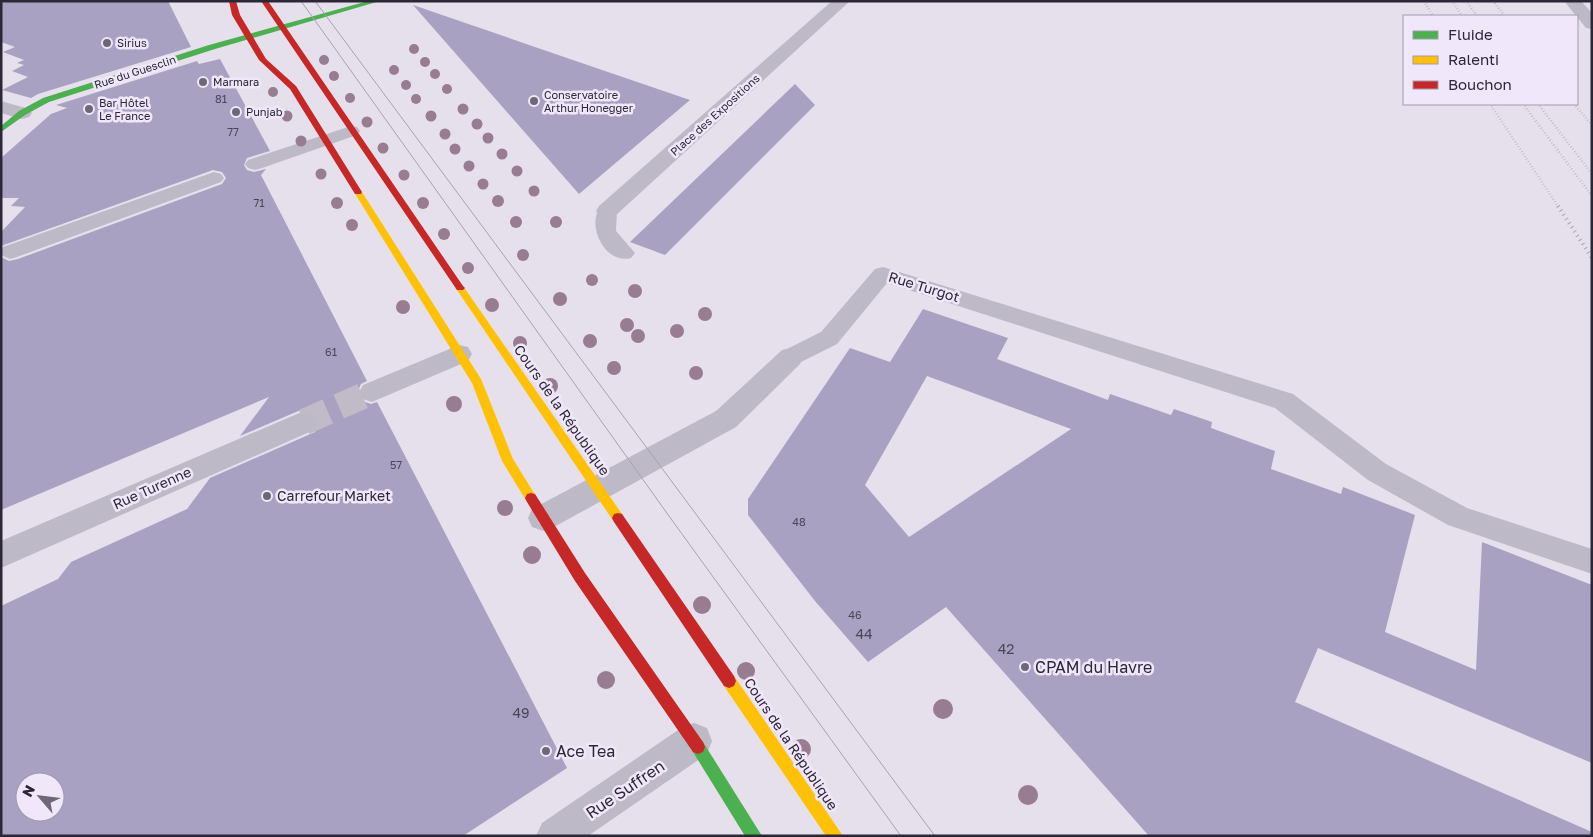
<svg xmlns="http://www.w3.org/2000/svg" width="1593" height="837" font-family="'Golos Text',sans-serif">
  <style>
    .building { fill: #a9a1c1; fill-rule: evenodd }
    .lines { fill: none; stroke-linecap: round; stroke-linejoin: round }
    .street-tunnel { stroke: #c1bbc8; stroke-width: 26; stroke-dasharray: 26 12; stroke-linecap: butt }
    .lane { fill: #beb9c6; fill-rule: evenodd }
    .street { fill: #beb9c6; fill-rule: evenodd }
    .fast { fill: #4caf50; fill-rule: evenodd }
    .slow { fill: #ffc107; fill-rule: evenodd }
    .jam { fill: #c62828; fill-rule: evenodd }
    .tram { stroke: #a7a3ae; stroke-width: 1 }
    .rail-far1 { stroke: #a7a3ae; stroke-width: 2.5; stroke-dasharray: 0.5 2.5; stroke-linecap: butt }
    .rail { stroke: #a7a3ae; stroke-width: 4; stroke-dasharray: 1 4; stroke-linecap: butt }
    .tree { fill: #977c92 }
    .poi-dot { fill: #6c6876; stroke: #f0e7fa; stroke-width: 2 }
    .labels { text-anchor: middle; stroke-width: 5; stroke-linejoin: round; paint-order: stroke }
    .far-poi-label { font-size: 11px; fill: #2b2737; stroke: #f0e7fa; text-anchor: start }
    .far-street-label { font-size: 11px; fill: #2b2737; stroke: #f0e7fa }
    .number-label { font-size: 11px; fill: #4a465a }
    .street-label { font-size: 14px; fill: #2b2737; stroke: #f0e7fa }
    .poi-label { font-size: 14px; fill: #2b2737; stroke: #f0e7fa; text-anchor: start }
    .near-number-label { font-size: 14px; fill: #4a465a }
    .near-poi-label { font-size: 16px; fill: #2b2737; stroke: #f0e7fa; text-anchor: start }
    .near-street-label { font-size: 16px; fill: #2b2737; stroke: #f0e7fa }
  </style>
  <rect width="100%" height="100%" fill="#e6e0ec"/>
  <g class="building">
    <path d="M 1,1 L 168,1 L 191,47 L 38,94 L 31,98 L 2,90 L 28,77 L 12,71 L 24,65 L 17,63 L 24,60 L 3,52 L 15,47 L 1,42 Z"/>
    <path d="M 413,5 L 605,71 L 690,100 L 579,194 Z"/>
    <path d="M 220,59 L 270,151 L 247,158 L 244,165 L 247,170 L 254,172 L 266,169 L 261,175 L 367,381 L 361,384 L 357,393 L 362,401 L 371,404 L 377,402 L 567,768 L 463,836 L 1,836 L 1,606 L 58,579 L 71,562 L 187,509 L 210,478 L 315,432 L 320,423 L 315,412 L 303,409 L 240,436 L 269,397 L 1,510 L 1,257 L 9,261 L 18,259 L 222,184 L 226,178 L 222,172 L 213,170 L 1,246 L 1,232 L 25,207 L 11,206 L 19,198 L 1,198 L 1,158 L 51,114 L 67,108 L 56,105 L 197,61 L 199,64 ZM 25,782 L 55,782 L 55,812 L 25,812 Z"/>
    <path d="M 795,84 L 815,105 L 665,255 L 630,242 Z"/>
    <path d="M 923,309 L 1008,338 L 997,359 L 1108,400 L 1110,394 L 1171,415 L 1174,409 L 1212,422 L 1211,428 L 1275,451 L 1271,469 L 1341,494 L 1343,487 L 1415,515 L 1385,632 L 1476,670 L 1482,542 L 1592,585 L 1592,763 L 1318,648 L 1295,702 L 1592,832 L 1592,836 L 1149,836 L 946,607 L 868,662 L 815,601 L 748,515 L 748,499 L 850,348 L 890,362 ZM 927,376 L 1071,429 L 909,537 L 865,485 Z"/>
  </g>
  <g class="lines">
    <path class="street-tunnel" d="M 304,422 L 372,392"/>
    <g class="lane">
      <path d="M 351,126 L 357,127 L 360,131 L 357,135 L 262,168 L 255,170 L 248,168 L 245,164 L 248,160 Z"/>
      <path d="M 214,172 L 221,174 L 224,178 L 221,182 L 17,257 L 10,259 L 1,255 L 3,247 Z"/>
      <path d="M 607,205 L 614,207 L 617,211 L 616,231 L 635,253 L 631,258 C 606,265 586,227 600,207 Z"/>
      <path d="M 883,267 L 1293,394 L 1386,464 L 1467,508 L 1592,549 L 1592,574 L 1448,525 L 1368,480 L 1275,408 L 887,283 L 837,344 L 799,363 L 791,366 L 783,363 L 779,357 L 783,351 L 821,332 L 875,269 Z"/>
    </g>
    <g class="street">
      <path d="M 832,1 L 850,1 L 615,216 L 607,218 L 599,216 L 596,211 L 599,206 Z"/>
      <path d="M 1564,1 L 1581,1 L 1592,13 L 1592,29 L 1586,28 Z"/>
      <path d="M 1,101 L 29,109 L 32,113 L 29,117 L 22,119 L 1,113 Z"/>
      <path d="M 459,345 L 468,347 L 472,354 L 468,361 L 372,402 L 363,399 L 359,392 L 363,385 Z"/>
      <path d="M 791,348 L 800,350 L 804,357 L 800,364 L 736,427 L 554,527 L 543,531 L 532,527 L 528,518 L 532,509 L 716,411 L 782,350 Z"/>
      <path d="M 304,411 L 314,414 L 318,422 L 314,430 L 1,568 L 1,541 Z"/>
      <path d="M 694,723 L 707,728 L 712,741 L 707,754 L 588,836 L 536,836 L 542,823 L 681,728 Z"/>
    </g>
    <g class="fast">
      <path d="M 368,1 L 380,1 L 215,49 L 49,102 L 25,115 L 1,132 L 1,126 L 19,111 L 43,98 L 209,45 Z"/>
      <path d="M 698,740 L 703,742 L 762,836 L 745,836 L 693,752 L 691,747 L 693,742 Z"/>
    </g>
    <g class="slow">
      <path d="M 358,189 L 362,192 L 481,379 L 513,459 L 537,498 L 535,502 L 531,503 L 527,502 L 502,461 L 472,383 L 354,192 Z"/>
      <path d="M 460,285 L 463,286 L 622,514 L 624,518 L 622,522 L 618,523 L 614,522 L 457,290 L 455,288 L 457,286 Z"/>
      <path d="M 729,674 L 734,676 L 843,836 L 826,836 L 724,686 L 722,681 L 724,676 Z"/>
    </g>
    <g class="jam">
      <path d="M 229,1 L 236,1 L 240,15 L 266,59 L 296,86 L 362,192 L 361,194 L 355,194 L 290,89 L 259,60 L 232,15 Z"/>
      <path d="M 261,1 L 268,1 L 463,286 L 465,288 L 463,290 L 457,290 Z"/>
      <path d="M 531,493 L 535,494 L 585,573 L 703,742 L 705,747 L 703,752 L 698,754 L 693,752 L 575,581 L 527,502 L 525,498 L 527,494 Z"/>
      <path d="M 618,513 L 622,514 L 734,676 L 736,681 L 734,686 L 729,688 L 724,686 L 614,522 L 612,518 L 614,514 Z"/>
    </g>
    <g class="tram">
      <path d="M 301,1 L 674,523 L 901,836"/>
      <path d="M 315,1 L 935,836"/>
    </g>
    <g class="rail-far1">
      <path d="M 1424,1 L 1433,16"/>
      <path d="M 1452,1 L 1462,16"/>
      <path d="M 1466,1 L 1477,16"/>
      <path d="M 1493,1 L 1505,16"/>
      <path d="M 1490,104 L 1559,208"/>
      <path d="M 1523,104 L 1592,196"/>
      <path d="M 1538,104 L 1592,174"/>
      <path d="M 1574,104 L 1592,125"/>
    </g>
    <path class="rail" d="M 1558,206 L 1592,258"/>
  </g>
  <g class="tree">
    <circle cx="414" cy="49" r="5"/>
    <circle cx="324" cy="60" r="5"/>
    <circle cx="425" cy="62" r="5"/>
    <circle cx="394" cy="70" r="5"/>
    <circle cx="435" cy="74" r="5"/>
    <circle cx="334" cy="76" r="5"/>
    <circle cx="406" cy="85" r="5"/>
    <circle cx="447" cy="89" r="5"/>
    <circle cx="273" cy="92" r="5"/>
    <circle cx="350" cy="98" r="5"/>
    <circle cx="416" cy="99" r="5"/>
    <circle cx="463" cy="109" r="5.5"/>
    <circle cx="287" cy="116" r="5.5"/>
    <circle cx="431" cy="116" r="5.5"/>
    <circle cx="367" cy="122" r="5.5"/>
    <circle cx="477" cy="124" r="5.5"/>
    <circle cx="445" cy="134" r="5.5"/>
    <circle cx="488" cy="138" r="5.5"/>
    <circle cx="301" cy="141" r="5.5"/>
    <circle cx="383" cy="148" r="5.5"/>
    <circle cx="455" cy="149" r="5.5"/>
    <circle cx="502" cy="154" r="5.5"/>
    <circle cx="469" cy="166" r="5.5"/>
    <circle cx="517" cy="171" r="5.5"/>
    <circle cx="321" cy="174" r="5.5"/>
    <circle cx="404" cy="175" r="5.5"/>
    <circle cx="483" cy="184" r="5.5"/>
    <circle cx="534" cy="191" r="5.5"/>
    <circle cx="498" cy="201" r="6"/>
    <circle cx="337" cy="203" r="6"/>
    <circle cx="423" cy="203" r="6"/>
    <circle cx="516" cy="222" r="6"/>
    <circle cx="556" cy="222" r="6"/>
    <circle cx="352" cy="225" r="6"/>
    <circle cx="444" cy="234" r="6"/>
    <circle cx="523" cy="255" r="6"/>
    <circle cx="468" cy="268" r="6"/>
    <circle cx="592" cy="280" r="6"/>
    <circle cx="635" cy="291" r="7"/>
    <circle cx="560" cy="299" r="7"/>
    <circle cx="492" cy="305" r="7"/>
    <circle cx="403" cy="307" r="7"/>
    <circle cx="705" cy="314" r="7"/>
    <circle cx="627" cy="325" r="7"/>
    <circle cx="677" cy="331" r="7"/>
    <circle cx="638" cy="336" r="7"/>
    <circle cx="590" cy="341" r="7"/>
    <circle cx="520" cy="343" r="7"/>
    <circle cx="614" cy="368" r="7"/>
    <circle cx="696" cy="373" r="7"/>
    <circle cx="550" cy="386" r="8"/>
    <circle cx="454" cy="404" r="8"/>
    <circle cx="505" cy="508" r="8"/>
    <circle cx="532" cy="555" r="9"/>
    <circle cx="702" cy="605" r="9"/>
    <circle cx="746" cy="671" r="9"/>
    <circle cx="606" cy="680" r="9"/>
    <circle cx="943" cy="709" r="10"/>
    <circle cx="801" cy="749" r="10"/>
    <circle cx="1028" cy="795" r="10"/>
  </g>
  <g class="poi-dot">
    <circle cx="107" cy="43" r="5"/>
    <circle cx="203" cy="82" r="5"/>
    <circle cx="534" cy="101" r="5"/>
    <circle cx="89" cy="109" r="5"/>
    <circle cx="236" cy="112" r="5"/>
    <circle cx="267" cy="496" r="5"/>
    <circle cx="1025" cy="667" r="5"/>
    <circle cx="546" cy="751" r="5"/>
  </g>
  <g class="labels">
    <g class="far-poi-label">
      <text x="117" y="47">Sirius</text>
      <text x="213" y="86">Marmara</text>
      <text x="544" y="99">Conservatoire<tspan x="544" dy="13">Arthur Honegger</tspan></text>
      <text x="99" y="107">Bar Hôtel<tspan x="99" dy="13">Le France</tspan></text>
      <text x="246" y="116">Punjab</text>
    </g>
    <g class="far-street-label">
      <text transform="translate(135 72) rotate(-18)" y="4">Rue du Guesclin</text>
      <text transform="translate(715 115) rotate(-42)" y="4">Place des Expositions</text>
    </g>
    <g class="number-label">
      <text x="221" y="103">81</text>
      <text x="233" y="136">77</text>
      <text x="259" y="207">71</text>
      <text x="331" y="356">61</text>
      <text x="396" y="469">57</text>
      <text x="799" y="526">48</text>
      <text x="855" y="619">46</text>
    </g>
    <g class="street-label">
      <text transform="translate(924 287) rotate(17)" y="5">Rue Turgot</text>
      <text transform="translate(562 410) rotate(55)" y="5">Cours de la République</text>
      <text transform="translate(152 488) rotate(-24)" y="5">Rue Turenne</text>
      <text transform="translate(791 744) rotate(56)" y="5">Cours de la République</text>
    </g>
    <g class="poi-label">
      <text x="277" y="501">Carrefour Market</text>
    </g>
    <g class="near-number-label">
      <text x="864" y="639">44</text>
      <text x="1006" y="654">42</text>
      <text x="521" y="718">49</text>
    </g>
    <g class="near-poi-label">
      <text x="1035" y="673">CPAM du Havre</text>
      <text x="556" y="757">Ace Tea</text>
    </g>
    <g class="near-street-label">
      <text transform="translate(625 789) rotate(-34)" y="6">Rue Suffren</text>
    </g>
  </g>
  <rect width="1593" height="837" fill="none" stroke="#2b2737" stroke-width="5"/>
  <rect x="1403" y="15" width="175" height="90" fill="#f0e7fa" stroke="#a19aac"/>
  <rect x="1413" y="31" width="25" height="8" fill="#4caf50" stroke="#a19aac"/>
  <text x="1448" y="40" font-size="15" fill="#2b2737">Fluide</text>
  <rect x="1413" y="56" width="25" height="8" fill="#ffc107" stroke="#a19aac"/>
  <text x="1448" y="65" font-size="15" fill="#2b2737">Ralenti</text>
  <rect x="1413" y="81" width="25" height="8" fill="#c62828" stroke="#a19aac"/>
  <text x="1448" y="90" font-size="15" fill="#2b2737">Bouchon</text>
  <g transform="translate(40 797) rotate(298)"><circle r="24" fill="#f0e7fa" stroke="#a19aac"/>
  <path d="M0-4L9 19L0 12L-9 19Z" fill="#6c6876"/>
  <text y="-8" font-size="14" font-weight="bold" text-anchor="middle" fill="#2b2737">N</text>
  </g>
</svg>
